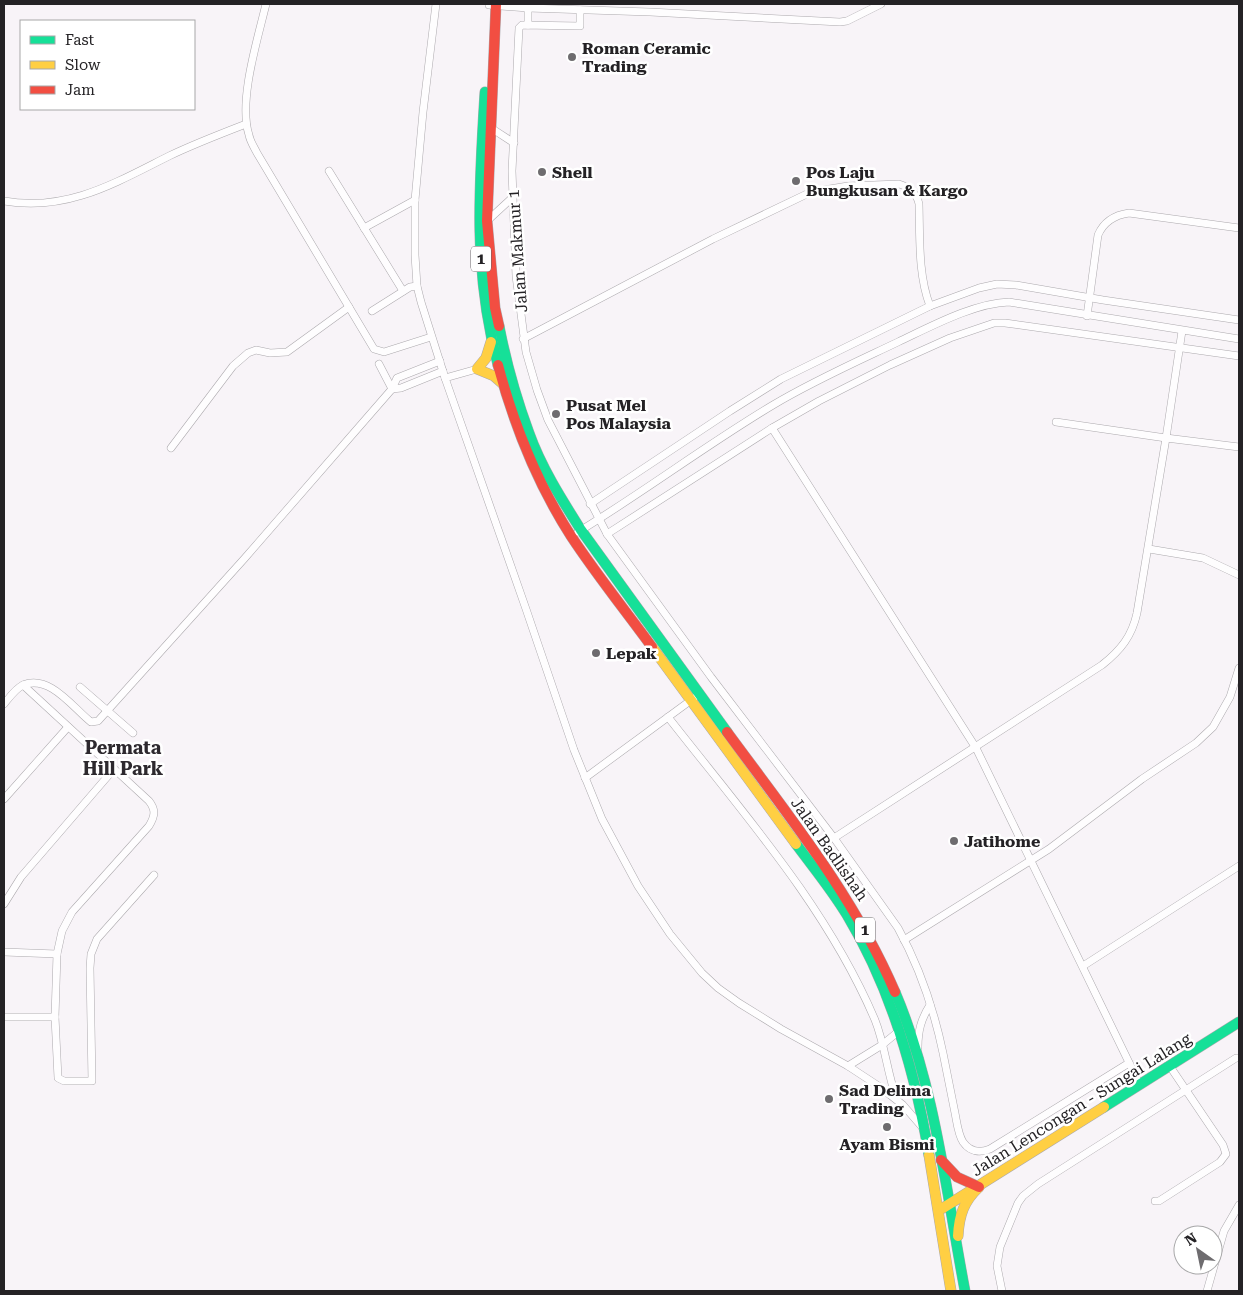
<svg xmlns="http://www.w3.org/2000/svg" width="1243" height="1295" font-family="'Roboto Serif',serif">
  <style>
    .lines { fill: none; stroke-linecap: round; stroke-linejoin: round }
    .street-casing { stroke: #aca9ad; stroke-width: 8 }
    .fast-casing { stroke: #aca9ad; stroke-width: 11 }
    .slow-casing { stroke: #aca9ad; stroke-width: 11 }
    .jam-casing { stroke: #aca9ad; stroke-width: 11 }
    .street { stroke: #fefdfe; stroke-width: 7 }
    .fast { stroke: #16e098; stroke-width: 10 }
    .slow { stroke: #ffcf43; stroke-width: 10 }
    .jam { stroke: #f24e42; stroke-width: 10 }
    .poi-dot { fill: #6e6c6f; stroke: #fff; stroke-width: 2 }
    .labels { text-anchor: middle; stroke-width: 5; stroke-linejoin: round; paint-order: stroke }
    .shield { fill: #fff; stroke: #666466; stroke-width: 1 }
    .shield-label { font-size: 15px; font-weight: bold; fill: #242225 }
    .poi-label { font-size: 16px; font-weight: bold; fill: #242225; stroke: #fff; text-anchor: start }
    .street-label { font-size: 16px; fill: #242225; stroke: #fff }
    .neighbourhood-label { font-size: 18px; font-weight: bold; fill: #2d292e; stroke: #fff }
  </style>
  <rect width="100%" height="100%" fill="#f8f4f8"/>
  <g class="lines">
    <defs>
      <g id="street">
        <path d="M 266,4 C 258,38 238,101 249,135 C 250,141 254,147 257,153 L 374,349 L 384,352 L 431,337"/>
        <path d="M 436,4 L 423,112 L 415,200 L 415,255 L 417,286 L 421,302 L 445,378 L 526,609 L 574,750 L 602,819 L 638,886 L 670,934 L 702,973 L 718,988 L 739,1003 L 781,1029 L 848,1066 L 880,1087 L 903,1105 L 922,1127"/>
        <path d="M 489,5 L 528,8 L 650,12 L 840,22 L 847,21 L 881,4"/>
        <path d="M 528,8 L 528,25"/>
        <path d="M 580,10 L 580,26 L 522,25 L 519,28 L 512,171 L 516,276 L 526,352 L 537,390 L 548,420 L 607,534 L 711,677 L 834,838 L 898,928 C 919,966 934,1010 943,1053 C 947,1073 951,1093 955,1113 C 957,1123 958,1134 963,1142 C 970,1152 980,1153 990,1149 L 1129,1063"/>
        <path d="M 491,128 L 514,143"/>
        <path d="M 329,171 L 403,291"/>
        <path d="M 4,201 C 67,212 115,183 169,156 C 194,144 220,134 246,124"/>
        <path d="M 487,221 L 512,198"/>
        <path d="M 364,228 L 415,200"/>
        <path d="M 372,311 L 410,287 L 417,286"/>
        <path d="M 1087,316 L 1098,235 C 1104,221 1115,215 1129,213 L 1239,228"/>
        <path d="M 523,339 L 713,239 L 811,192 L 848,186 L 899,184 C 909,187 917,194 919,204 C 920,238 918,275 930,306"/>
        <path d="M 379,364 L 392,389"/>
        <path d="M 445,378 L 477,369"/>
        <path d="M 392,389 L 401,388 L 443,371"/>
        <path d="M 1056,422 L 1166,438 L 1182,331"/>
        <path d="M 772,428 L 976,748 L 1139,1083"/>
        <path d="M 171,448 L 233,366 L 248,353 L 256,350 L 270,353 L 287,352 L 349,307"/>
        <path d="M 590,504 L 730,411 L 781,379 L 930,306 L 979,288 L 997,284 L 1016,285 L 1103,300 L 1239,320"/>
        <path d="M 578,532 C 644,492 706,445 773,405 C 813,381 856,362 898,342 C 930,327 974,303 1009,302 L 1239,339"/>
        <path d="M 607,534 L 772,428 L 819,401 L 890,365 L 950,338 L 994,323 L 1005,323 L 1239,356"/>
        <path d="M 1149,549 L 1203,558 L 1239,575"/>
        <path d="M 23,685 L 149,801 C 156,810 155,816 149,826 L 72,912 L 62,931 L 57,954 L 55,1017 L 58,1078 L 64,1081 L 92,1081 L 90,968 L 91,954 L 97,939 L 154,875"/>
        <path d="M 80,687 L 133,733"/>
        <path d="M 4,704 C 9,698 15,689 23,685 C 50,674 73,708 91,722 L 98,721 L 244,559 L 392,389 L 397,378 L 440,361"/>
        <path d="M 668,717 C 743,813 827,907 875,1020 C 885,1045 887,1072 896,1097"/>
        <path d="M 585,778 L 694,698"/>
        <path d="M 4,799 L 68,727"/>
        <path d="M 834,838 L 1102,665 C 1121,650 1132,636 1137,613 L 1166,438 L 1239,447"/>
        <path d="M 4,904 L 21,877 L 114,769"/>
        <path d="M 904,940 L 1049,849 L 1142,779 L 1196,743 L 1213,727 L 1230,697 L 1239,668"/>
        <path d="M 4,952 L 57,954"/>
        <path d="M 1083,966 L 1239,866"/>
        <path d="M 4,1017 L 55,1017"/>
        <path d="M 918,1047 C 918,1031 921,1019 930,1005"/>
        <path d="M 848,1066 L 882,1045 L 899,1031"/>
        <path d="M 1155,1201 L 1159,1201 L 1220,1162 L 1226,1154 L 1223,1145 L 1169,1065"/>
        <path d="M 1002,1291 L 997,1266 L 1000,1247 L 1018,1203 L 1023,1196 L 1038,1184 L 1236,1058 L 1239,1058"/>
        <path d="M 1207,1291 L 1224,1231 L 1239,1205"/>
      </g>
      <g id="fast">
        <path d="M 485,92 C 479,187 473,272 498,365"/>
        <path d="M 499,326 C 506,362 516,398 529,433 C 541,467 562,500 581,530 L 727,732"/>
        <path d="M 796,844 C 813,867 832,890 847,915 C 891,988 915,1071 929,1155"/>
        <path d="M 895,992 C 935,1086 946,1191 965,1291"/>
        <path d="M 1104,1107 L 1239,1022"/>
      </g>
      <g id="slow">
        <path d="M 491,342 L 486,358 L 477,369 L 494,376 L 502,383"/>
        <path d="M 652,647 L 796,844"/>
        <path d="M 929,1155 L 951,1291"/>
        <path d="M 943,1208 L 1104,1107"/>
        <path d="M 958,1236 C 959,1215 964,1201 979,1187"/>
      </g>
      <g id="jam">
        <path d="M 496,4 L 487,221 L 495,308 L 499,326"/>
        <path d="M 498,365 C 514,425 537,483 571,536 C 596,574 625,610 652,647"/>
        <path d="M 727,732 C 788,815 854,896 895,992"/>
        <path d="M 941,1160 L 957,1177 L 979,1187"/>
      </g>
    </defs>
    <use href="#street" class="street-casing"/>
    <use href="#fast" class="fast-casing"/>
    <use href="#slow" class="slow-casing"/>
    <use href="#jam" class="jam-casing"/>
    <use href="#street" class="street"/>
    <use href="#fast" class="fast"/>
    <use href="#slow" class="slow"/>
    <use href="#jam" class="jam"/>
  </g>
  <g class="poi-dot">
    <circle cx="572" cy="57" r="5"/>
    <circle cx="542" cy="172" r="5"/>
    <circle cx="796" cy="181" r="5"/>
    <circle cx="556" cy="414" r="5"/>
    <circle cx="596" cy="653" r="5"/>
    <circle cx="954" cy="841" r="5"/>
    <circle cx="829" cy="1099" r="5"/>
    <circle cx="887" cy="1127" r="5"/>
  </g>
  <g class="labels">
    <g class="shield">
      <rect x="471" y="246.5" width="20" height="25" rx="4"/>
      <rect x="855" y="917.5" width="20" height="25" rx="4"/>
    </g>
    <g class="shield-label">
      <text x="481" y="264">1</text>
      <text x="865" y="935">1</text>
    </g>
    <g class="poi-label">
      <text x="582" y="54">Roman Ceramic<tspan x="582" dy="18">Trading</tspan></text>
      <text x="552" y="178">Shell</text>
      <text x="806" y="178">Pos Laju<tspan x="806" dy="18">Bungkusan &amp; Kargo</tspan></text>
      <text x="566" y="411">Pusat Mel<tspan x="566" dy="18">Pos Malaysia</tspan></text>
      <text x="606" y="659">Lepak</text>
      <text x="964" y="847">Jatihome</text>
      <text x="839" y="1096">Sad Delima<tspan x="839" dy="18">Trading</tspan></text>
      <text x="887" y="1150" text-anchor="middle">Ayam Bismi</text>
    </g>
    <g class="street-label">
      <text transform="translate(517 251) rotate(-94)" y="6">Jalan Makmur 1</text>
      <text transform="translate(830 849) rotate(55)" y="6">Jalan Badlishah</text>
      <text transform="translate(1081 1104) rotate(-32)" y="6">Jalan Lencongan - Sungai Lalang</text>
    </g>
    <g class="neighbourhood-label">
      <text x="123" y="754">Permata<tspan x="123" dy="21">Hill Park</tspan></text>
    </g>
  </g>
  <rect width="1243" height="1295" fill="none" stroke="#242225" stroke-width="10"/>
  <rect x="20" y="20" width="175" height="90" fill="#ffffff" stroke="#a7a7a8"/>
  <rect x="30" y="36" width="25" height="8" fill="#16e098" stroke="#a7a7a8"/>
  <text x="65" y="45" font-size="15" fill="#242225">Fast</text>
  <rect x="30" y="61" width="25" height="8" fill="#ffcf43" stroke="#a7a7a8"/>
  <text x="65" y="70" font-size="15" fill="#242225">Slow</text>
  <rect x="30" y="86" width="25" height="8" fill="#f24e42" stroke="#a7a7a8"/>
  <text x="65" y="95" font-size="15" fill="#242225">Jam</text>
  <g transform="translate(1198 1250) rotate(327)"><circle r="24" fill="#ffffff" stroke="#a7a7a8"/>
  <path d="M0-4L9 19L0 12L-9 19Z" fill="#6e6c6f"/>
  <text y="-8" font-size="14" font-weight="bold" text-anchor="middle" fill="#242225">N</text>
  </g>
</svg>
